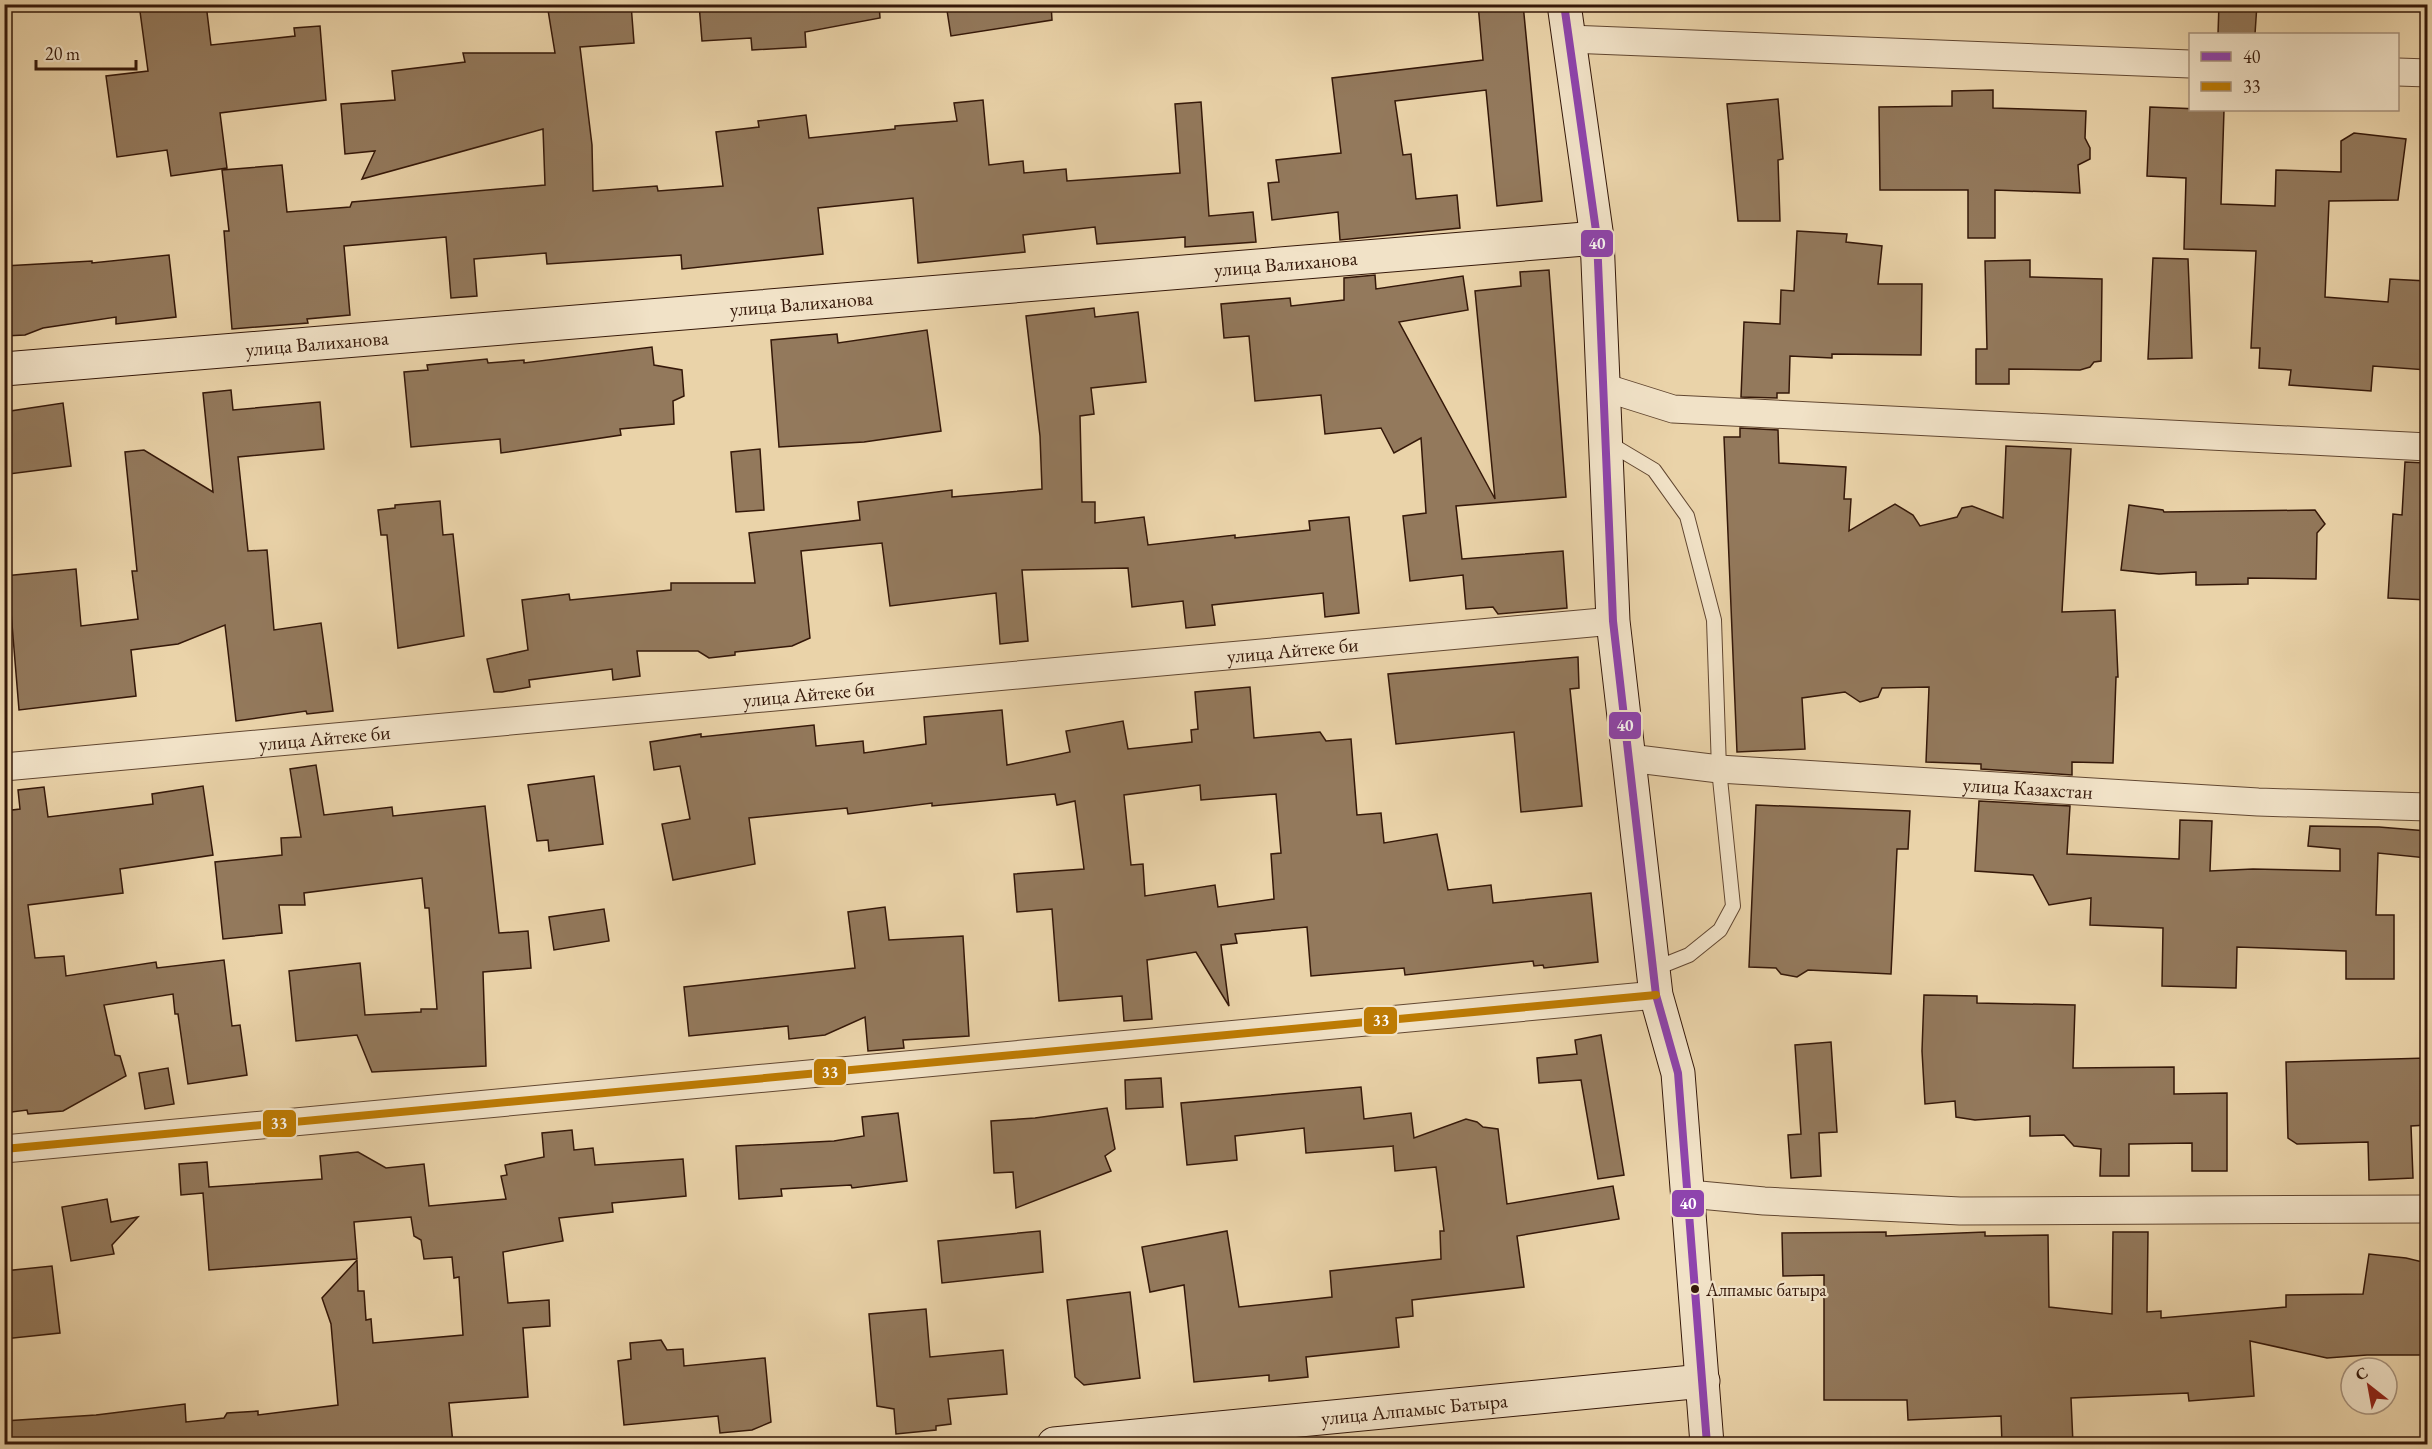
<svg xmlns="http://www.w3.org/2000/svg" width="2432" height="1449" font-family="'EB Garamond',serif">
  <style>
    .building { fill: #93795c; stroke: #351809; stroke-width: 1.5; fill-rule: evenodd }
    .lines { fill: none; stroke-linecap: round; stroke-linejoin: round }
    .lane-casing { stroke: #624731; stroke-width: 16 }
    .street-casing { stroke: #624731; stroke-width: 29 }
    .secondary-casing { stroke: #351809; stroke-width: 35 }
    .lane { stroke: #f1e2c7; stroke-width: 14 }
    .street { stroke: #f1e2c7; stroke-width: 27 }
    .secondary { stroke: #f1e2c7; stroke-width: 33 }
    .bus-1-casing { stroke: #f1e2c7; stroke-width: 12 }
    .bus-2-casing { stroke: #f1e2c7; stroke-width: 12 }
    .bus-1 { stroke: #8e44ad; stroke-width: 8 }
    .bus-2 { stroke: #bd7b03; stroke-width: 8 }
    .bus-dot { fill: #351809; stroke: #f1e2c7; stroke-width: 2 }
    .labels { text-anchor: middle; stroke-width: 4.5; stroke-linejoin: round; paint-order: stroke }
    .bus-label { font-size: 18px; fill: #351809; stroke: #f1e2c7; text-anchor: start }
    .street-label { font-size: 20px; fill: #351809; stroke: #f1e2c7 }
    .line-badge { stroke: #f1e2c7; stroke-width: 2 }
    .badge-label { font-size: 16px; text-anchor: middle; font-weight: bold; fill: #fff }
  </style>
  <rect width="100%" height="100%" fill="#ead3a9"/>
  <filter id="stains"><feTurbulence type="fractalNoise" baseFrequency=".00333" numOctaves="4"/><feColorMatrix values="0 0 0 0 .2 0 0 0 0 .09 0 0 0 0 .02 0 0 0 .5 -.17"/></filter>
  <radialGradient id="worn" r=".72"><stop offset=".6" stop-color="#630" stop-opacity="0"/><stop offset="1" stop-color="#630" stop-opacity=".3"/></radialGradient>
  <g class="building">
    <path d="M 139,4 L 206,4 L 211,45 L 295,36 L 294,28 L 320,26 L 326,100 L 220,113 L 227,168 L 171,176 L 167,150 L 117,157 L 106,76 L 148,71 Z"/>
    <path d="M 547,4 L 631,4 L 634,43 L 580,47 L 592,145 L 593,191 L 657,186 L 658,191 L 723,186 L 716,132 L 759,127 L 758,121 L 806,115 L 809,138 L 895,129 L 895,126 L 957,121 L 954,103 L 983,100 L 989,165 L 1023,161 L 1024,173 L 1066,169 L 1067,181 L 1180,173 L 1175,104 L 1201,102 L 1209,216 L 1253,212 L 1256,242 L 1185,247 L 1185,237 L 1097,244 L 1095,227 L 1023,235 L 1025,252 L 918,263 L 913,198 L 818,208 L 823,254 L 682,269 L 681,255 L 547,264 L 546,253 L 474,259 L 477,296 L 451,298 L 446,237 L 344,246 L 350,315 L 307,319 L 308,323 L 232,329 L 224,231 L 229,231 L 222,170 L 282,165 L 287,212 L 350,207 L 352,202 L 545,185 L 543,129 L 362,179 L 375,151 L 345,154 L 341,104 L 395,100 L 392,71 L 465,62 L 463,53 L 555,53 Z"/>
    <path d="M 699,4 L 879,4 L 880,18 L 805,32 L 806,47 L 752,50 L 751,38 L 702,41 Z"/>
    <path d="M 946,4 L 1051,4 L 1052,20 L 951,36 Z"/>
    <path d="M 1478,4 L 1523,4 L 1542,201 L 1497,206 L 1486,90 L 1395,101 L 1403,155 L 1411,154 L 1416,199 L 1457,195 L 1460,228 L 1340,240 L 1338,212 L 1272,220 L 1268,183 L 1279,182 L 1276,160 L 1341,153 L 1332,78 L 1483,60 Z"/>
    <path d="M 2219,4 L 2257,4 L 2255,34 L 2218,34 Z"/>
    <path d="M 1993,90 L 1993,108 L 2086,111 L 2085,138 L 2090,148 L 2090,159 L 2078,165 L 2080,193 L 1995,190 L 1995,238 L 1968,238 L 1968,190 L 1880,190 L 1879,107 L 1952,106 L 1952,91 Z"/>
    <path d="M 1778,99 L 1783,159 L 1778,160 L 1780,221 L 1738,221 L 1727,104 Z"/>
    <path d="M 2150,107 L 2224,110 L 2221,204 L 2275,206 L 2276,170 L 2341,172 L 2341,141 L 2354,133 L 2406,139 L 2398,200 L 2329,201 L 2325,297 L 2388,302 L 2390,279 L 2427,281 L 2427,370 L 2373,366 L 2371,391 L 2289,385 L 2291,370 L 2259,368 L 2260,348 L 2251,348 L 2256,251 L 2184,249 L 2186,178 L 2147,176 Z"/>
    <path d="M 1797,231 L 1847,234 L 1846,242 L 1882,246 L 1878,284 L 1922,284 L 1921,355 L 1832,354 L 1832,358 L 1790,356 L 1789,393 L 1777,393 L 1777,398 L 1741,397 L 1744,322 L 1780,324 L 1781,290 L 1794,291 Z"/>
    <path d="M 169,255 L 176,317 L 116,324 L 116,317 L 43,328 L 25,335 L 4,336 L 4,266 L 92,261 L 92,263 Z"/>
    <path d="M 2153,258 L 2188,259 L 2192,358 L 2148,359 Z"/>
    <path d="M 2030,260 L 2030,277 L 2102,279 L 2101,361 L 2094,362 L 2090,367 L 2080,370 L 2009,369 L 2009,384 L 1976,384 L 1976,349 L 1987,349 L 1985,261 Z"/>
    <path d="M 1549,270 L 1566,497 L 1456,506 L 1462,559 L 1563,551 L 1567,608 L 1498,614 L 1493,607 L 1466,609 L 1463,575 L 1410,581 L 1403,516 L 1426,513 L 1421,438 L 1394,453 L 1381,428 L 1325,434 L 1321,395 L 1255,401 L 1249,336 L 1224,338 L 1221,304 L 1290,298 L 1291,306 L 1344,300 L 1344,278 L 1375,275 L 1376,289 L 1463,276 L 1468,310 L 1399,322 L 1495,499 L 1475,291 L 1521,286 L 1520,272 Z"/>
    <path d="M 1094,308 L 1095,317 L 1138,312 L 1146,382 L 1091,388 L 1094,414 L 1080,416 L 1082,502 L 1095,502 L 1095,523 L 1144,517 L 1148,545 L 1235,535 L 1235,538 L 1310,530 L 1309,521 L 1349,517 L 1359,613 L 1325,617 L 1323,593 L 1212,605 L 1215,625 L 1186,628 L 1183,601 L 1132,607 L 1128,568 L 1022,570 L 1028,641 L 1000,644 L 996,593 L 890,606 L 882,543 L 801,551 L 810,638 L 792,646 L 735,652 L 735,655 L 709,658 L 698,651 L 637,651 L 640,676 L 613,680 L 612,669 L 529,680 L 530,687 L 502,692 L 494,692 L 487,659 L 528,650 L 522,600 L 569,594 L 570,600 L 671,590 L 671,583 L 755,583 L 749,533 L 860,520 L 858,502 L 952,490 L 952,497 L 1042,489 L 1040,436 L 1026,316 Z"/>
    <path d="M 927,330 L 941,431 L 864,442 L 779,447 L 771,340 L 837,334 L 838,343 Z"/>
    <path d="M 652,347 L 654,365 L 682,370 L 684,396 L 673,401 L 674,424 L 620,429 L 621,435 L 501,453 L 500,439 L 411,447 L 404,372 L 428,370 L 427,365 L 487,359 L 488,363 L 524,360 L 524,363 Z"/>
    <path d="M 231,390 L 233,410 L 320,402 L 324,449 L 238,457 L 248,551 L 267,550 L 274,630 L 321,623 L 333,711 L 307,714 L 306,711 L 236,721 L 225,625 L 178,644 L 131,650 L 136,696 L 19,710 L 11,612 L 4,613 L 4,576 L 76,569 L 81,626 L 138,619 L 132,571 L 137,571 L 125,452 L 144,450 L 213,492 L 203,393 Z"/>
    <path d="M 63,403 L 71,466 L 9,474 L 4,448 L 4,412 Z"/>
    <path d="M 1740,428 L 1778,430 L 1779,463 L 1846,467 L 1844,499 L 1851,499 L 1849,531 L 1895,504 L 1913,515 L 1920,526 L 1957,517 L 1962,508 L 1972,506 L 2003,518 L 2006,446 L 2071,449 L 2062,612 L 2115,610 L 2118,677 L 2116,677 L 2113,763 L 2072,762 L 2072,775 L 1981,769 L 1981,764 L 1926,762 L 1929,687 L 1882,688 L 1878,697 L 1860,702 L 1845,692 L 1802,698 L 1805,749 L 1737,752 L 1724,437 L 1740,437 Z"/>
    <path d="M 760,449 L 764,510 L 736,512 L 731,452 Z"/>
    <path d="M 2405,462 L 2427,463 L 2427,600 L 2388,598 L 2393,514 L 2402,515 Z"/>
    <path d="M 440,501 L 443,535 L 453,534 L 464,636 L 398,648 L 387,535 L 381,535 L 378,510 L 395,508 L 395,505 Z"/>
    <path d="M 2129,505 L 2163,510 L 2164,512 L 2315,510 L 2325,524 L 2317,533 L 2316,579 L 2248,578 L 2248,584 L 2196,585 L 2196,572 L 2159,574 L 2121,570 Z"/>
    <path d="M 1578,657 L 1579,688 L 1570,689 L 1582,806 L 1521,812 L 1514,732 L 1396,744 L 1388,674 Z"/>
    <path d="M 1250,687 L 1254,738 L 1320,732 L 1326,741 L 1351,739 L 1357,815 L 1381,813 L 1384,843 L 1437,834 L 1448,890 L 1491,885 L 1493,903 L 1591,893 L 1598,962 L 1544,968 L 1543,965 L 1534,966 L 1533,961 L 1405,975 L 1404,968 L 1311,976 L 1307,927 L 1235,934 L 1237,943 L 1221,945 L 1229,1006 L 1196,952 L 1147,960 L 1152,1019 L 1124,1021 L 1122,996 L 1059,1001 L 1052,909 L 1017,912 L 1014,874 L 1084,869 L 1075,801 L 1057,805 L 1055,794 L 932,806 L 932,803 L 848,814 L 847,808 L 749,818 L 755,864 L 673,880 L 662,824 L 690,819 L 680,766 L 654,770 L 650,742 L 701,734 L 701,737 L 814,725 L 816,746 L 863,741 L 864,753 L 926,744 L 924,717 L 1002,710 L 1007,765 L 1070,752 L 1066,731 L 1123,721 L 1128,749 L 1192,742 L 1191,730 L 1198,729 L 1195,692 ZM 1200,785 L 1201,800 L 1276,794 L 1281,853 L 1271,854 L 1274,899 L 1218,907 L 1215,885 L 1145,896 L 1143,864 L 1131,865 L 1124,795 Z"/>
    <path d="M 316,765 L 324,815 L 392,807 L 393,816 L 485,806 L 499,933 L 528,931 L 531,968 L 483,972 L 486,1066 L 372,1072 L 357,1035 L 296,1041 L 289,971 L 360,963 L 365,1015 L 421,1012 L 421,1009 L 437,1009 L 429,908 L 425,908 L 422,878 L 304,893 L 305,905 L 279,905 L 282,933 L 223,939 L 215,862 L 282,855 L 281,838 L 301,837 L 290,769 Z"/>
    <path d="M 594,776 L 603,844 L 549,851 L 548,840 L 537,841 L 528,785 Z"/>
    <path d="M 203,786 L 213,855 L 120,869 L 123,893 L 28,905 L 35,958 L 64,956 L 66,976 L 156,962 L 157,968 L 224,960 L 232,1026 L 240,1025 L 247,1075 L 188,1084 L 178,1014 L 175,1014 L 173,994 L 104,1005 L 115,1055 L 120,1056 L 126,1076 L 63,1111 L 28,1114 L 27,1110 L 4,1113 L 4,811 L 20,809 L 18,790 L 44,787 L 48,817 L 153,804 L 152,794 Z"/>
    <path d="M 1979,801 L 2070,806 L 2067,854 L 2179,859 L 2180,820 L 2212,821 L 2210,871 L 2253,869 L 2340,871 L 2340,849 L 2308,846 L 2310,826 L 2379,827 L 2427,831 L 2427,858 L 2378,853 L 2376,915 L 2394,915 L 2394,979 L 2346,979 L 2346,951 L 2237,947 L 2236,988 L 2162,986 L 2163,928 L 2090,925 L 2091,898 L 2049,905 L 2033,875 L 1975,871 Z"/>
    <path d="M 1756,805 L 1910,811 L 1908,849 L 1897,849 L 1891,974 L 1808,970 L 1797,977 L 1781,974 L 1776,968 L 1749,967 Z"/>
    <path d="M 885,907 L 889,940 L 963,936 L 969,1036 L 903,1040 L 904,1048 L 868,1051 L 865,1017 L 825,1035 L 789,1039 L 788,1026 L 689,1036 L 684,987 L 855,968 L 848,912 Z"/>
    <path d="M 604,909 L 609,941 L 554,950 L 549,917 Z"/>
    <path d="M 1924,995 L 1977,996 L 1977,1003 L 2075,1005 L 2073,1068 L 2174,1067 L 2174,1094 L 2227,1093 L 2227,1171 L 2192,1171 L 2192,1143 L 2129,1144 L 2129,1176 L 2100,1176 L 2101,1149 L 2074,1146 L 2064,1135 L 2030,1136 L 2030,1116 L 1975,1120 L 1956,1117 L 1955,1101 L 1925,1104 L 1922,1051 Z"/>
    <path d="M 1601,1035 L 1624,1175 L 1598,1179 L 1581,1080 L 1539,1083 L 1537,1058 L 1577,1054 L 1575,1040 Z"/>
    <path d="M 1831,1042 L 1837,1132 L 1819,1133 L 1821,1176 L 1791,1178 L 1788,1135 L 1801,1134 L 1795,1045 Z"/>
    <path d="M 2427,1058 L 2427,1125 L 2411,1126 L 2413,1178 L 2369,1180 L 2368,1142 L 2297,1144 L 2288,1138 L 2286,1062 Z"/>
    <path d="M 168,1068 L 174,1104 L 145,1109 L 139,1073 Z"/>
    <path d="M 1161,1078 L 1163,1107 L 1126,1109 L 1125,1080 Z"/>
    <path d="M 1361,1087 L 1364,1119 L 1411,1113 L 1414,1138 L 1466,1119 L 1477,1122 L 1483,1127 L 1498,1129 L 1507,1204 L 1613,1186 L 1619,1219 L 1517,1236 L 1524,1287 L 1412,1300 L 1413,1316 L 1396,1318 L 1399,1347 L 1306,1357 L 1308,1377 L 1269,1381 L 1269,1375 L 1194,1382 L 1184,1285 L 1150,1292 L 1142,1247 L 1227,1231 L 1239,1307 L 1332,1297 L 1330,1271 L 1441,1259 L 1440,1231 L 1444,1231 L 1436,1167 L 1395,1171 L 1393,1146 L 1394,1146 L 1306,1153 L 1304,1128 L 1235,1136 L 1237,1160 L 1187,1165 L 1181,1103 Z"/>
    <path d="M 1107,1108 L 1115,1149 L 1105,1156 L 1111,1171 L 1016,1208 L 1013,1172 L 994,1173 L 991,1121 L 1035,1118 Z"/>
    <path d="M 898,1113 L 907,1181 L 852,1188 L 851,1185 L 781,1189 L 782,1196 L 739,1199 L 736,1146 L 834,1141 L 864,1136 L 862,1117 Z"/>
    <path d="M 572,1130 L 574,1150 L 593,1148 L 595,1165 L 683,1159 L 686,1196 L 612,1203 L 613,1212 L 559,1218 L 563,1241 L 503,1252 L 508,1303 L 549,1300 L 550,1326 L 523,1328 L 528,1397 L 449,1403 L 453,1444 L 4,1444 L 4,1421 L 96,1415 L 185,1404 L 186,1422 L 224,1418 L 227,1413 L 258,1411 L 258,1415 L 338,1405 L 331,1324 L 322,1298 L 357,1260 L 358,1291 L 364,1291 L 366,1320 L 371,1319 L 373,1343 L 463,1335 L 459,1277 L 454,1278 L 452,1257 L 424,1259 L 421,1240 L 414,1236 L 411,1217 L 354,1222 L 357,1259 L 209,1270 L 203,1193 L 181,1195 L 179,1164 L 207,1162 L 209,1187 L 322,1179 L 320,1156 L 358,1152 L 386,1168 L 424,1164 L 429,1206 L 506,1199 L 501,1176 L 507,1175 L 505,1165 L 544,1157 L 542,1133 Z"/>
    <path d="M 107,1199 L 111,1222 L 138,1217 L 112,1245 L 114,1254 L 71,1261 L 62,1207 Z"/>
    <path d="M 1040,1231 L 1043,1272 L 942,1283 L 938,1241 Z"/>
    <path d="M 1886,1232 L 1886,1236 L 1985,1232 L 1985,1236 L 2048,1235 L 2049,1307 L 2112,1314 L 2113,1232 L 2148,1232 L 2147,1312 L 2161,1311 L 2161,1318 L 2286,1307 L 2286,1295 L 2363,1294 L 2369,1254 L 2406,1258 L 2427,1263 L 2427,1355 L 2367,1355 L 2327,1358 L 2250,1341 L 2254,1396 L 2189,1401 L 2188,1393 L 2071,1398 L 2073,1444 L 2002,1444 L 2001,1416 L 1908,1420 L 1907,1400 L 1824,1400 L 1824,1275 L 1783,1276 L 1782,1233 Z"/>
    <path d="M 52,1266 L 60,1333 L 4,1339 L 4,1271 Z"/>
    <path d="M 1130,1292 L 1140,1378 L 1084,1385 L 1075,1377 L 1067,1300 Z"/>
    <path d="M 926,1309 L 930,1357 L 1003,1350 L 1007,1394 L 948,1399 L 951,1424 L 936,1426 L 936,1430 L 896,1434 L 894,1409 L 877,1406 L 869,1314 Z"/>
    <path d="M 661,1340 L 667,1350 L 683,1349 L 684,1366 L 765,1358 L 771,1422 L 752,1430 L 720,1433 L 718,1416 L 624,1425 L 618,1361 L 631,1359 L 630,1343 Z"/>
  </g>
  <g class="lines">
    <defs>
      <path id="lane" d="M 1607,442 L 1654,470 L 1687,516 L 1714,620 L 1719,769 L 1733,906 L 1720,930 L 1689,955 L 1654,969"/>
      <g id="street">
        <path d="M 1569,39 L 2190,64"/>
        <path d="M 2398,72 L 2428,73"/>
        <path d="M 1603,387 L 1673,409 L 2428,447"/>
        <path id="s1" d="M 1629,758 L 1719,769 L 2258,802 L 2428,807"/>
        <path id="s2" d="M 4,767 L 1613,621"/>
        <path d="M 4,1149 L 1656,995"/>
        <path d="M 1689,1194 L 1764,1201 L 1960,1211 L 2428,1209"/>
      </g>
      <g id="secondary">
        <path d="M 1564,4 L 1597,238 L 1613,621 L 1656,995 L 1678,1073 L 1707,1444"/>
        <path id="s3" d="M 4,369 L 1597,238"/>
        <path id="s4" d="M 1054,1444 L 1703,1381"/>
      </g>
    </defs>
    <use href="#lane" class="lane-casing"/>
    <use href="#street" class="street-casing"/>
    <use href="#secondary" class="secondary-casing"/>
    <use href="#lane" class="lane"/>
    <use href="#street" class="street"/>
    <use href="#secondary" class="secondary"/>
    <defs>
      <path id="bus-1" d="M 1564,4 L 1597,238 L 1613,621 L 1656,995 L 1678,1073 L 1707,1444"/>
      <path id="bus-2" d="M 4,1149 L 1656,995"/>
    </defs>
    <use href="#bus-1" class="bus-1-casing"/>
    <use href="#bus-2" class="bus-2-casing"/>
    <use href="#bus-1" class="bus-1"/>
    <use href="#bus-2" class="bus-2"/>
  </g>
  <circle class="bus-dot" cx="1695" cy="1289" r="5"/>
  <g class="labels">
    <g class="bus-label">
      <text x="1706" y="1296">Алпамыс батыра</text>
    </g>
    <g class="street-label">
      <text dy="7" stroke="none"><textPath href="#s3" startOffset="1286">улица Валиханова</textPath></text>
      <text dy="7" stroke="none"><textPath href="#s3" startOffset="800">улица Валиханова</textPath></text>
      <text dy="7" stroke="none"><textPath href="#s3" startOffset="314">улица Валиханова</textPath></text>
      <text dy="7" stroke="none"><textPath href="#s2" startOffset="1294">улица Айтеке би</textPath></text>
      <text dy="7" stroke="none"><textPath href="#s2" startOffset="808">улица Айтеке би</textPath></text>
      <text dy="7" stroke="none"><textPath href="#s2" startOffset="322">улица Айтеке би</textPath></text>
      <text dy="7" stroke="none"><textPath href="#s1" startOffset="400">улица Казахстан</textPath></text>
      <text dy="7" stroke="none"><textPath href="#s4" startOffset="362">улица Алпамыс Батыра</textPath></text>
    </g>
  </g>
  <g class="line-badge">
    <rect x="1580" y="229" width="34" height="29" rx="6" fill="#8e44ad"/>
    <rect x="1608" y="711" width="34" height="29" rx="6" fill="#8e44ad"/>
    <rect x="1363" y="1006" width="35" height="29" rx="6" fill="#bd7b03"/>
    <rect x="813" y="1058" width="34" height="28" rx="6" fill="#bd7b03"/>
    <rect x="262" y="1109" width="35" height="29" rx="6" fill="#bd7b03"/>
    <rect x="1671" y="1189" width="34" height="29" rx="6" fill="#8e44ad"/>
  </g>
  <g class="badge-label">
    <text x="1597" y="249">40</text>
    <text x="1625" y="731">40</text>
    <text x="1381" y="1026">33</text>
    <text x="830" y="1078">33</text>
    <text x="279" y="1129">33</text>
    <text x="1688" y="1209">40</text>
  </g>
  <rect width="2432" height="1449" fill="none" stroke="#ead3a9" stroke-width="24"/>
  <rect x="6" y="6" width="2420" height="1437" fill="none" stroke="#351809" stroke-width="3"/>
  <rect x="12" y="12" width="2408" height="1425" fill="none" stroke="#351809" stroke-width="1.5"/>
  <rect x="2189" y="33" width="210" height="78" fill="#f1e2c7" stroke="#a6917b" stroke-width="1.5"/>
  <rect x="2201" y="52" width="30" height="9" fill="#8e44ad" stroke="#a6917b" stroke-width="1.5"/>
  <text x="2243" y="63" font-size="18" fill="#351809">40</text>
  <rect x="2201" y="82" width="30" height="9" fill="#bd7b03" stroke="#a6917b" stroke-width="1.5"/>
  <text x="2243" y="93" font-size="18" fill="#351809">33</text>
  <g transform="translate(2369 1386) rotate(329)"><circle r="28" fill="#f1e2c7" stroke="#a6917b" stroke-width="1.5"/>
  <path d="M0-4.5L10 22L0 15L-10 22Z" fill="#8f2418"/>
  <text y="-9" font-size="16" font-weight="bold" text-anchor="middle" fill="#351809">С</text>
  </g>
  <path d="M36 60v9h100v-9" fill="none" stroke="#351809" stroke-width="3"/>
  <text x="45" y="60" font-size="18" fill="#351809" stroke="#f1e2c7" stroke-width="4.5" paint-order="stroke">20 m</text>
  <rect width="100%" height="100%" filter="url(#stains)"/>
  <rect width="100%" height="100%" fill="url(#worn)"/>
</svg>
